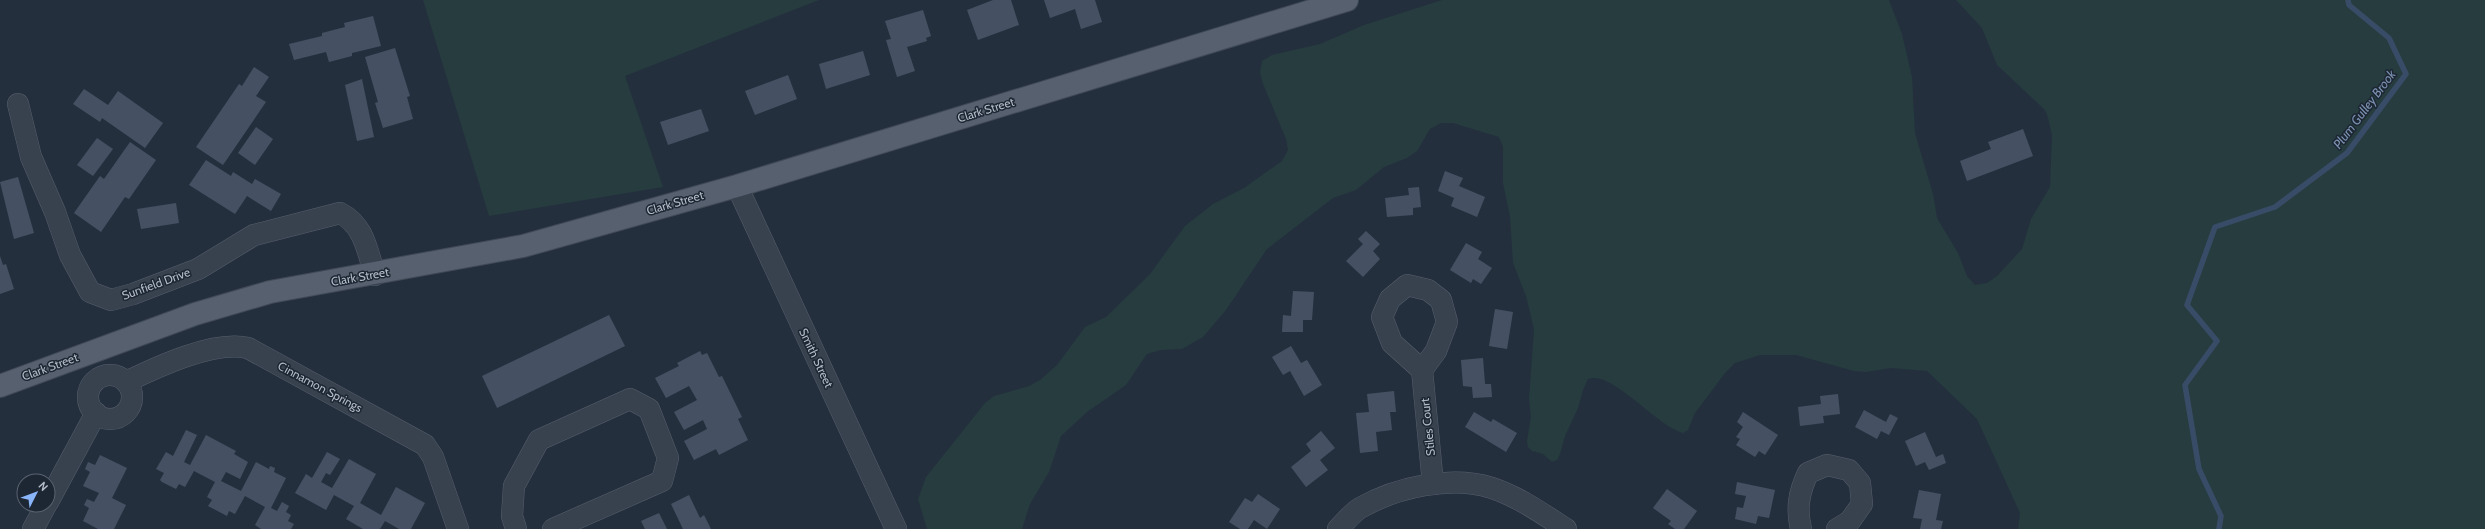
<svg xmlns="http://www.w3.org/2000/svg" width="2485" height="529" font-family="Cabin,sans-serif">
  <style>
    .green { fill: #263c3f }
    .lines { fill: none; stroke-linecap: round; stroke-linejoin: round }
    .stream { stroke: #394c67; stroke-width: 5.5 }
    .building { fill: #455162 }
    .minor-casing { stroke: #565f6c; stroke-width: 22 }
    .major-casing { stroke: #414a57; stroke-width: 24 }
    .minor { stroke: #38414e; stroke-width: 21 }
    .major { stroke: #56606e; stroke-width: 22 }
    .labels { text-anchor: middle; stroke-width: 3; stroke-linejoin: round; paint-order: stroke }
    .street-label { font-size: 12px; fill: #b4bcc9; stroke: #1d2633 }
    .water-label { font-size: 13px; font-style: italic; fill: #7c92b1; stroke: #1d2633 }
  </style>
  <rect width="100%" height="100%" fill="#242f3e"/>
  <g class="green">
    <path d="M 423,0 L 819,0 L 625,76 L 663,187 L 489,216 Z"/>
    <path d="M 1442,0 L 1889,0 L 1902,34 L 1912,77 L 1915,133 L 1933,194 L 1937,218 L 1958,253 L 1967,276 L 1975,285 L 1987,283 L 1997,276 L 2022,249 L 2031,219 L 2050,187 L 2052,135 L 2047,114 L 2044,109 L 1997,65 L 1982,28 L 1956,0 L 2485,0 L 2485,529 L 2018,529 L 2020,513 L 1977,419 L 1927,371 L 1891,368 L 1866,372 L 1854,371 L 1796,355 L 1760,355 L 1735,363 L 1725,373 L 1695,413 L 1688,430 L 1683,433 C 1656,426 1612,370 1588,379 L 1583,390 L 1578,408 L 1565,436 L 1560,454 L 1557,460 L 1552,462 L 1543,454 L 1532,451 L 1528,447 L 1527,441 L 1531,417 L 1529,399 L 1534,329 L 1526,296 L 1513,263 L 1510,217 L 1503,183 L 1503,147 L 1499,137 L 1453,123 L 1441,123 L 1430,129 L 1417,151 L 1407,158 L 1384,167 L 1356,190 L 1333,198 L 1267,249 L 1226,310 L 1203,337 L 1182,349 L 1161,350 L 1147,354 L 1126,385 L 1087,412 L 1061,436 L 1049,472 L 1030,504 L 1022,529 L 927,529 L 918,499 L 926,477 L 985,403 L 994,396 L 1029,386 L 1040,380 L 1057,365 L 1085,327 L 1106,317 L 1150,274 L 1185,226 L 1213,204 L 1244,188 L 1282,161 L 1288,150 L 1286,139 L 1263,84 L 1260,72 L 1262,61 L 1272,55 L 1320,44 L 1364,25 Z"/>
  </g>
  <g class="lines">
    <path class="stream" d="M 2219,529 L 2221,516 L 2199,469 L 2185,385 L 2217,341 L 2187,305 L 2215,227 L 2275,207 L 2347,153 L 2406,74 L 2389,38 L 2349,5 L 2348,0"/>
  </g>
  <g class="building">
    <path d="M 993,0 L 1011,0 L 1019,25 L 978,40 L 967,10 Z"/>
    <path d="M 1044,0 L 1095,0 L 1102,22 L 1081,29 L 1075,9 L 1050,18 Z"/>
    <path d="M 923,10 L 931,36 L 926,38 L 927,41 L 907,47 L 915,71 L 897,77 L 886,40 L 891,39 L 885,21 Z"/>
    <path d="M 373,16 L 381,46 L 352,53 L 352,56 L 329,62 L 326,52 L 294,60 L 289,44 L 322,36 L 322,33 L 345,27 L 344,23 Z"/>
    <path d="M 395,48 L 410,96 L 407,97 L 413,119 L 383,128 L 375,103 L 378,102 L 365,57 Z"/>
    <path d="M 863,51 L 870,75 L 826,89 L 819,64 Z"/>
    <path d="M 254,67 L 269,77 L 256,96 L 266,102 L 223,165 L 196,147 L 239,84 L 242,86 Z"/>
    <path d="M 788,75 L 797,99 L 755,115 L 745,91 Z"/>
    <path d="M 362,79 L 374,137 L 357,141 L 345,85 Z"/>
    <path d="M 84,89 L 108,105 L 118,91 L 163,123 L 145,148 L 102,118 L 100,122 L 73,104 Z"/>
    <path d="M 701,109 L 709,131 L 668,145 L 660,122 Z"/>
    <path d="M 256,127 L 273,139 L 255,165 L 238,153 Z"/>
    <path d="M 2023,129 L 2033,156 L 1967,181 L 1960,161 L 1991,149 L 1988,142 Z"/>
    <path d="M 97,138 L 113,149 L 93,176 L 77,165 Z"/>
    <path d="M 130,142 L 156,160 L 129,199 L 125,197 L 101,232 L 74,213 L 100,176 L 104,179 Z"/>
    <path d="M 206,160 L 231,176 L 233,172 L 252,184 L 255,179 L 281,194 L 271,211 L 247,196 L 235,214 L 189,185 Z"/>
    <path d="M 1445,171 L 1463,178 L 1459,186 L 1485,197 L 1477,217 L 1451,206 L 1454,198 L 1438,191 Z"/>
    <path d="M 18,177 L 34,233 L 14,239 L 0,182 Z"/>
    <path d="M 1419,187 L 1421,207 L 1413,208 L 1413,215 L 1387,217 L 1385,198 L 1409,195 L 1408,188 Z"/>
    <path d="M 176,203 L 179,223 L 141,229 L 137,209 Z"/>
    <path d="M 1366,231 L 1380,244 L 1373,251 L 1380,259 L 1363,277 L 1346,261 L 1363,244 L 1358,239 Z"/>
    <path d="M 1466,243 L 1482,252 L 1478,259 L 1492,268 L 1481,284 L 1473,279 L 1471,283 L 1450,270 Z"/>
    <path d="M 0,256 L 3,265 L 6,264 L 14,289 L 0,294 Z"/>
    <path d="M 1293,291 L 1314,292 L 1312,320 L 1303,320 L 1303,332 L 1282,332 L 1283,315 L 1291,316 Z"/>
    <path d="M 1495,309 L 1513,312 L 1507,349 L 1489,346 Z"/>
    <path d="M 609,315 L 625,346 L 497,408 L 482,376 Z"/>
    <path d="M 1291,346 L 1301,363 L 1307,360 L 1322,385 L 1304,396 L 1290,371 L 1283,375 L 1272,357 Z"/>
    <path d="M 700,351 L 702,355 L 707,353 L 719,377 L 722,376 L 742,417 L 738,419 L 748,440 L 719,455 L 716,449 L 694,460 L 684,441 L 707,429 L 703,420 L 684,430 L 674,412 L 697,400 L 689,386 L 666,398 L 655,378 L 679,366 L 677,363 Z"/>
    <path d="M 1483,358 L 1485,384 L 1491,384 L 1492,397 L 1473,398 L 1472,387 L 1463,386 L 1461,360 Z"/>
    <path d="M 1394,391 L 1396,412 L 1390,412 L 1392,430 L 1376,432 L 1378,451 L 1360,453 L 1356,413 L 1369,412 L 1367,394 Z"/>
    <path d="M 1838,394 L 1840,414 L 1823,416 L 1824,423 L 1800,426 L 1798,407 L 1821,404 L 1820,396 Z"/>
    <path d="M 1864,410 L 1886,422 L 1890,414 L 1898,418 L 1889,435 L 1881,431 L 1877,439 L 1855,427 Z"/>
    <path d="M 1474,412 L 1491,422 L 1493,419 L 1517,433 L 1506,452 L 1465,427 Z"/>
    <path d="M 1743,412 L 1778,435 L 1765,455 L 1759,451 L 1755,457 L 1736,445 L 1740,439 L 1736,437 L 1743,427 L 1737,422 Z"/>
    <path d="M 186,430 L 197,435 L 184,462 L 190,465 L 206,435 L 236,451 L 234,454 L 248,462 L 240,479 L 226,472 L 221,481 L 241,491 L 256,462 L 269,469 L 270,466 L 275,468 L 274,472 L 286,478 L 271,508 L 277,511 L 282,502 L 289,506 L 286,512 L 291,515 L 288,521 L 294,524 L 291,529 L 261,529 L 255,525 L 265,507 L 245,496 L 235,514 L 229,511 L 227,516 L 208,506 L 212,500 L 207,497 L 215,482 L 194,471 L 185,487 L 179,484 L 176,489 L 162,482 L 160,480 L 164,473 L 156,469 L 166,452 L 173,456 Z"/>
    <path d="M 1321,431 L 1335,448 L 1320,460 L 1328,470 L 1306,487 L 1291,467 L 1311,451 L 1306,444 Z"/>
    <path d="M 1925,432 L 1936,457 L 1943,454 L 1946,463 L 1929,470 L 1925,462 L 1916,466 L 1905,441 Z"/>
    <path d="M 327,452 L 340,459 L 330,475 L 326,473 L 321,482 L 332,488 L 349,459 L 376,474 L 360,503 L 381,515 L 396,487 L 425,503 L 411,529 L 399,529 L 385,521 L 380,529 L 363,529 L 346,519 L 354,506 L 334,495 L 326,510 L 295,493 L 306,474 L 312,478 Z"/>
    <path d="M 100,455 L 127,468 L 112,498 L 126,505 L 114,529 L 98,529 L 83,521 L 89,508 L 84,505 L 87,499 L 94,502 L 99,493 L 83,486 L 90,472 L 85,469 L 88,462 L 95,465 Z"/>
    <path d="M 1737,482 L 1775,490 L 1769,518 L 1758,516 L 1756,524 L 1735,519 L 1737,507 L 1743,508 L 1746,496 L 1735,494 Z"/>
    <path d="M 1667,489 L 1697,511 L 1684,529 L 1675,529 L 1668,524 L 1671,521 L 1653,508 Z"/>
    <path d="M 1919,490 L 1941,494 L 1936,520 L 1943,521 L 1941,529 L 1920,529 L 1922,519 L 1913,518 Z"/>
    <path d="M 1258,494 L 1280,509 L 1267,529 L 1254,520 L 1248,529 L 1240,529 L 1229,522 L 1245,498 L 1252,502 Z"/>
    <path d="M 689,495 L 700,518 L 704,515 L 711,529 L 683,529 L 671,504 Z"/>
    <path d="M 659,513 L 667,529 L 645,529 L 641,521 Z"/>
  </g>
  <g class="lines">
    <defs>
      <g id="minor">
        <path d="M 18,104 L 31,157 L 55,212 L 70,255 L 90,292 L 111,300 L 133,294 L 198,269 L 254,235 L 340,213 C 364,225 367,250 375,275"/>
        <path d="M 737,186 L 896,529"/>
        <path d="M 1422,370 L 1392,343 L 1382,317 L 1390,299 L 1407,285 L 1428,290 L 1441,300 L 1447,322 L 1436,351 L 1422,370 L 1433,484"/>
        <circle cx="110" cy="397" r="22"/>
        <path d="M 126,382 C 157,367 214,340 248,348 L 425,445 L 433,457 L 458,529"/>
        <path d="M 48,502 L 96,413"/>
        <path d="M 33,529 L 46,505"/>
        <path d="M 516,529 L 512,516 L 514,486 L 539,440 L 630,399 L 649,409 L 668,458 L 662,481 L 553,529"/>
        <path d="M 1338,529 C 1345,522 1352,513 1360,508 C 1397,487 1451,475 1492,488 C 1519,497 1543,514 1566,529"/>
        <path d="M 1801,529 C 1796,508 1799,492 1808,473 L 1827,465 L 1849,470 L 1860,483 L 1862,504 L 1850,521 L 1837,529"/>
      </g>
      <path id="major" d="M 0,386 L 195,314 L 270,292 L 523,246 L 737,186 L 1347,0"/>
    </defs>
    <use href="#minor" class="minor-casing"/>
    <use href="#major" class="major-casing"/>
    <use href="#minor" class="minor"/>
    <use href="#major" class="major"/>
  </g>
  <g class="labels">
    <g class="street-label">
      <text transform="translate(986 110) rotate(-17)" y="4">Clark Street</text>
      <text transform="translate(675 203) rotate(-16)" y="4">Clark Street</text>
      <text transform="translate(360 277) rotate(-10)" y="4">Clark Street</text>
      <text transform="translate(156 284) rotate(-20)" y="4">Sunfield Drive</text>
      <text transform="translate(816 358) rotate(65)" y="4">Smith Street</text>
      <text transform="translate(50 367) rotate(-20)" y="4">Clark Street</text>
      <text transform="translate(320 387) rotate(28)" y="4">Cinnamon Springs</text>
      <text transform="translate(1428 427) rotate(-96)" y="4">Stiles Court</text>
    </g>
    <g class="water-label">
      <text transform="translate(2364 109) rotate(-53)" y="5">Plum Gulley Brook</text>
    </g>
  </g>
  <g transform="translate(36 493) rotate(48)"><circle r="19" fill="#1d2633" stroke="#59626f"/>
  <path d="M0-3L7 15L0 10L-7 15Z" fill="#8ab4f8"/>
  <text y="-6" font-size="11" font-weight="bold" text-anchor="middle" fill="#b4bcc9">N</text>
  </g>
</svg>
